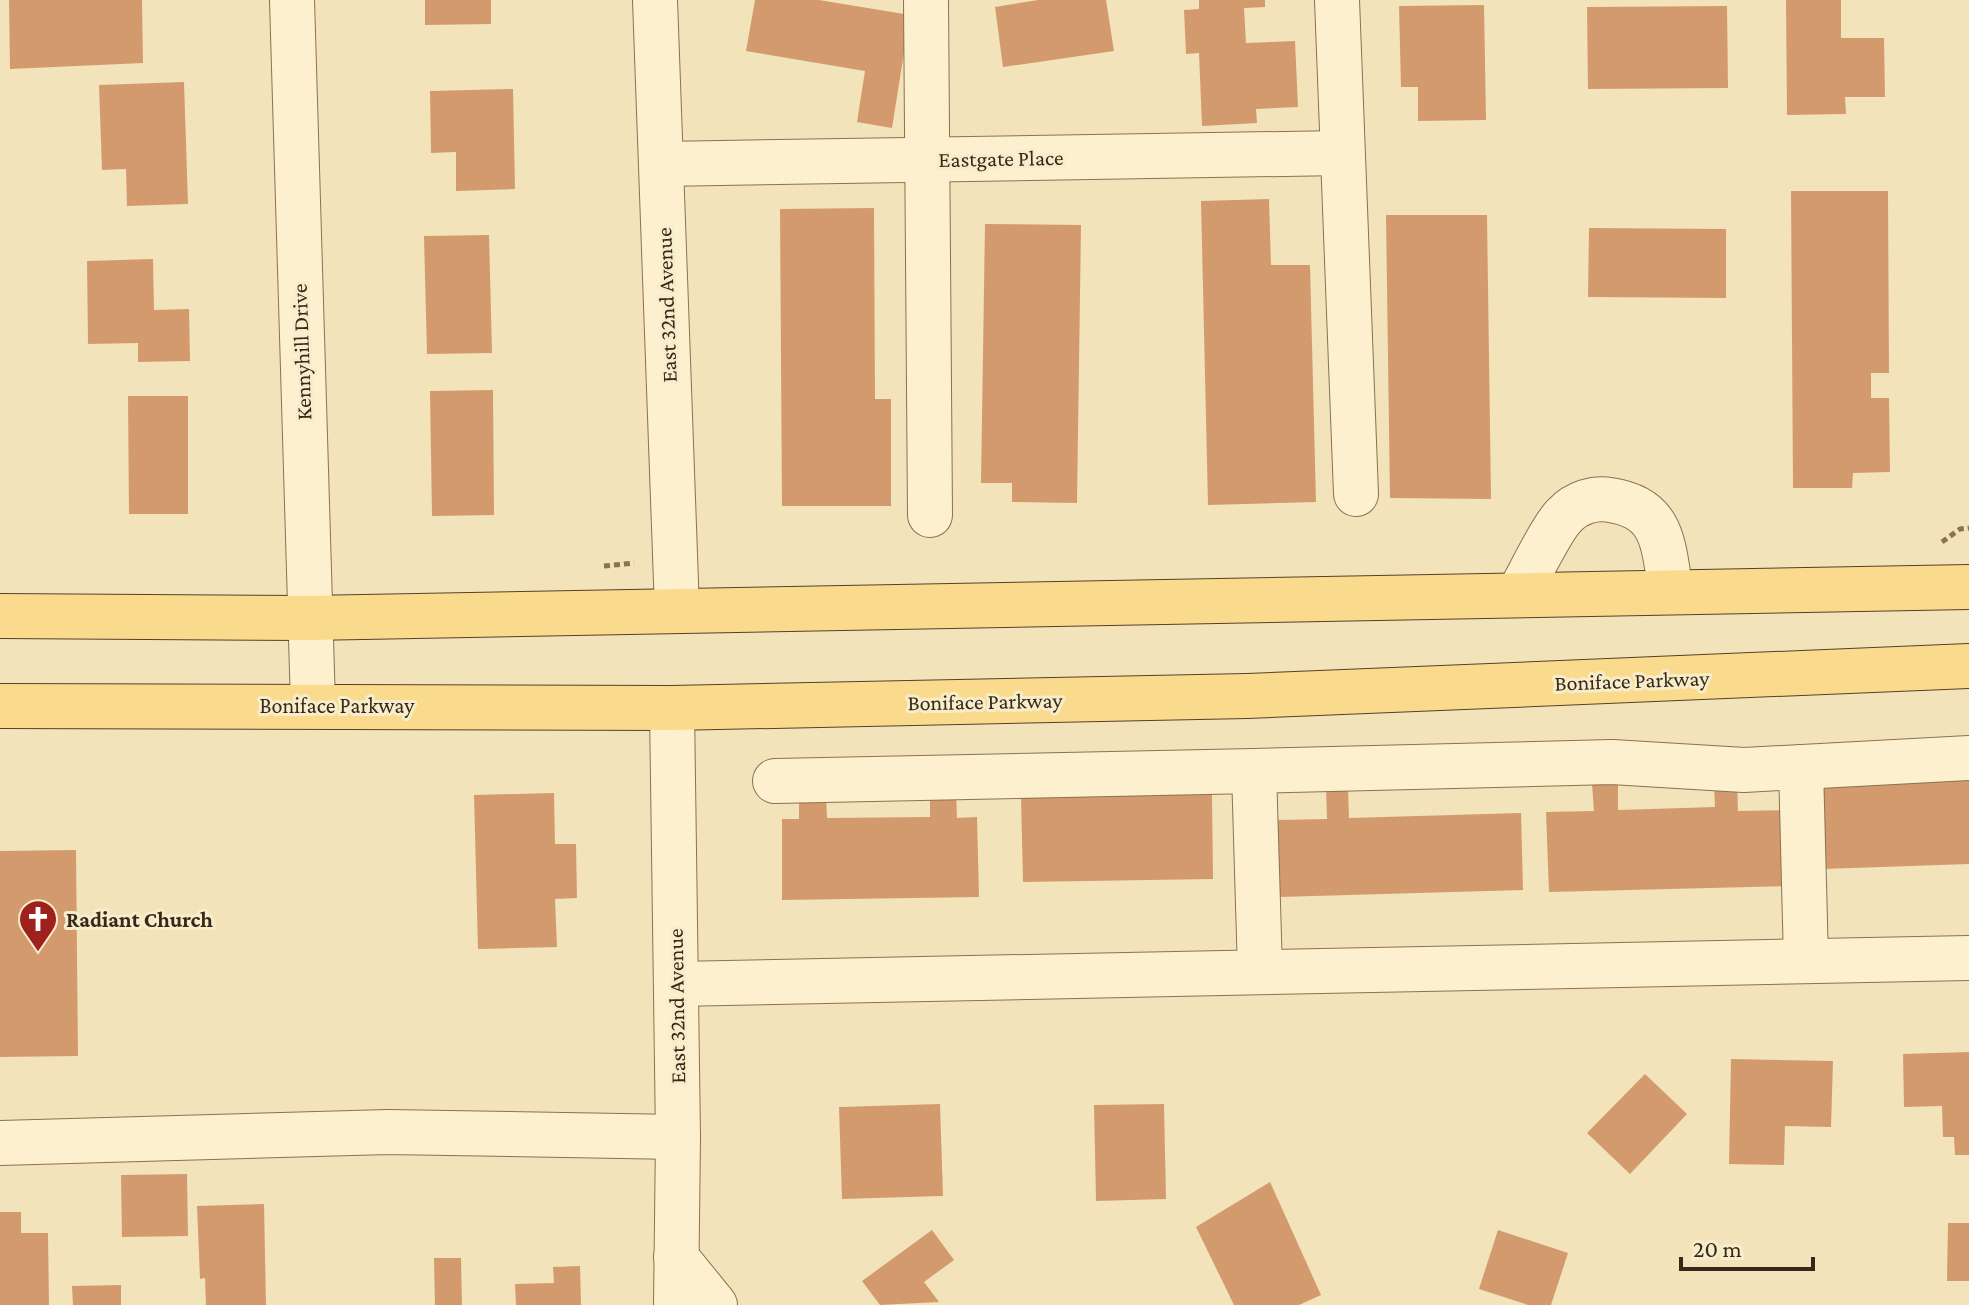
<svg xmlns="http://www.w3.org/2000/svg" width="1969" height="1305" font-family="'Crimson Pro',serif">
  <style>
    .building { fill: #d39b6d }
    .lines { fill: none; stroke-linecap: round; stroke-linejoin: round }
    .minor-casing { stroke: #8a7253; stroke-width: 46 }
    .major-casing { stroke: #573f28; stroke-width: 46 }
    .path { stroke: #8a7253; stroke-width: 5; stroke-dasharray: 6 4; stroke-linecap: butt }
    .minor { stroke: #fcf0ce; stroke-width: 44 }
    .major { stroke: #fadb8d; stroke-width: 44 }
    .labels { text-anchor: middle; stroke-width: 6; stroke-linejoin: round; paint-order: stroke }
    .street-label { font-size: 22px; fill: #37291a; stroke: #f8edcb }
    .poi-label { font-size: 22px; font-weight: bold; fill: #37291a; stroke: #f8edcb; text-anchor: start }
  </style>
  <rect width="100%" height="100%" fill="#f2e3bb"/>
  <g class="building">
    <path d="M 9,0 L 142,0 L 143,63 L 10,69 Z"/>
    <path d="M 425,0 L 491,0 L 491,24 L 425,25 Z"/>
    <path d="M 755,0 L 819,0 L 910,15 L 892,128 L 857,122 L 865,71 L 746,51 Z"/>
    <path d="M 1106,0 L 1114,51 L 1003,67 L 995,7 L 1038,0 Z"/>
    <path d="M 1199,0 L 1265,0 L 1265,7 L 1244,8 L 1246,43 L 1295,41 L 1298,107 L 1256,109 L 1257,123 L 1202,126 L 1199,53 L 1186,54 L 1184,10 L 1199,9 Z"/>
    <path d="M 1786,0 L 1841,0 L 1841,38 L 1884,38 L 1885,97 L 1845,97 L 1846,114 L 1787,115 Z"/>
    <path d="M 1484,5 L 1486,120 L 1418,121 L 1418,87 L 1401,87 L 1399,6 Z"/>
    <path d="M 1727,6 L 1728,88 L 1588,89 L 1587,7 Z"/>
    <path d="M 184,82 L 188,204 L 127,206 L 126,169 L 102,170 L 99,85 Z"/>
    <path d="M 513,89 L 515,189 L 456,191 L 456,152 L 431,153 L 430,91 Z"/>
    <path d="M 1791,191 L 1888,191 L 1889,373 L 1871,373 L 1871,398 L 1889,398 L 1890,472 L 1853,473 L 1852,488 L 1793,488 Z"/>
    <path d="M 1269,199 L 1271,265 L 1310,265 L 1316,502 L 1208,505 L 1201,201 Z"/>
    <path d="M 874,208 L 875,399 L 891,399 L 891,506 L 782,506 L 780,209 Z"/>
    <path d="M 1386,215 L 1487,215 L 1491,499 L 1390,498 Z"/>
    <path d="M 985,224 L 1081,225 L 1077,503 L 1012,502 L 1012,483 L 981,483 Z"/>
    <path d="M 1589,228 L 1726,229 L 1726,298 L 1588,297 Z"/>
    <path d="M 489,235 L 492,353 L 427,354 L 424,236 Z"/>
    <path d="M 153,259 L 154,310 L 189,309 L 190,361 L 138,362 L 138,343 L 88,344 L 87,261 Z"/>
    <path d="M 493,390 L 494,515 L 432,516 L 430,391 Z"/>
    <path d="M 128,396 L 188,396 L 188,514 L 129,514 Z"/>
    <path d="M 1969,777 L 1969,864 L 1823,869 L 1821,782 Z"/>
    <path d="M 1737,781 L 1738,811 L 1787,810 L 1789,886 L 1549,892 L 1546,812 L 1594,811 L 1592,784 L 1618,783 L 1618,810 L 1715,807 L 1714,782 Z"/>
    <path d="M 1326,788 L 1348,788 L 1349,818 L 1521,813 L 1523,890 L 1279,897 L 1277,820 L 1327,819 Z"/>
    <path d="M 930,791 L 956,791 L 957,818 L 977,817 L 979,897 L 782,900 L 782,819 L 799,819 L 799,795 L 826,795 L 827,818 L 930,817 Z"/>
    <path d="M 554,793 L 555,844 L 576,844 L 577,898 L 555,899 L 557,947 L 478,949 L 474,795 Z"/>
    <path d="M 1212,794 L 1213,879 L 1023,882 L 1021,797 Z"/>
    <path d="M 76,850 L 78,1056 L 0,1057 L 0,851 Z"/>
    <path d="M 1969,1052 L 1969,1155 L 1955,1155 L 1954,1137 L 1943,1137 L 1942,1106 L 1904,1107 L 1903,1054 Z"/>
    <path d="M 1731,1059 L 1833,1061 L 1831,1127 L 1785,1126 L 1784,1165 L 1729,1164 Z"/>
    <path d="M 1645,1074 L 1687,1114 L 1630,1174 L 1587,1133 Z"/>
    <path d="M 940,1104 L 943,1196 L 842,1199 L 839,1107 Z"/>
    <path d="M 1164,1104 L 1166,1199 L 1096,1201 L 1094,1105 Z"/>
    <path d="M 187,1174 L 188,1236 L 122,1237 L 121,1175 Z"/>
    <path d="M 1270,1182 L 1321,1295 L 1299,1305 L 1234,1305 L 1196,1227 Z"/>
    <path d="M 264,1204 L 266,1305 L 206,1305 L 205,1278 L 200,1279 L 197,1206 Z"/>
    <path d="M 0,1212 L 21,1212 L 21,1233 L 48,1233 L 49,1305 L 0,1305 Z"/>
    <path d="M 1948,1223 L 1969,1223 L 1969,1281 L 1947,1281 Z"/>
    <path d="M 932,1230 L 954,1260 L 924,1282 L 939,1302 L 880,1305 L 862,1281 Z"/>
    <path d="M 1498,1230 L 1568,1253 L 1551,1305 L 1528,1305 L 1479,1289 Z"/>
    <path d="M 434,1258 L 461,1258 L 462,1305 L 435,1305 Z"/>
    <path d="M 580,1266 L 581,1305 L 516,1305 L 515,1284 L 554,1283 L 553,1267 Z"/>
    <path d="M 121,1285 L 121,1305 L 73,1305 L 72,1286 Z"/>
  </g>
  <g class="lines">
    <defs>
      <g id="minor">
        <path d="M 292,0 L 313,705"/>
        <path d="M 655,0 L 677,610"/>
        <path d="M 926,0 L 930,515"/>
        <path d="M 1337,0 L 1356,494"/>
        <path d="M 661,164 L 1341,153"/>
        <path d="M 1518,595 C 1529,576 1552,527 1565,515 C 1576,503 1594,497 1610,500 C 1665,508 1663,546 1671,592"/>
        <path d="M 672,708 L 678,1137 L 676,1305"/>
        <path d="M 1801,767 L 1806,961"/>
        <path d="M 1254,771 L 1612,762 L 1744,770 L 1969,758"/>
        <path d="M 775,781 L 1254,771 L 1260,971"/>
        <path d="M 676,984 L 1969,958"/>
        <path d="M 0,1143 L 388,1132 L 678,1137"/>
        <path d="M 676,1257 L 715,1305"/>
      </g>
      <g id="major">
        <path d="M 0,616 L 309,618 L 1969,587"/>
        <path d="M 0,706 L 672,708 L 1247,696 L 1969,666"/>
      </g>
    </defs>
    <use href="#minor" class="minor-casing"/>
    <use href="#major" class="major-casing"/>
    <g class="path">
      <path d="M 1942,542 L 1960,529 L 1969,528"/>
      <path d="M 604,566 L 634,563"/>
    </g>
    <use href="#minor" class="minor"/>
    <use href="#major" class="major"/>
  </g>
  <defs>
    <symbol id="church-pin" viewBox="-11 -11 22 30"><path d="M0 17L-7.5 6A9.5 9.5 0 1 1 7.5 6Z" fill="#9e211e" stroke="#f8edcb"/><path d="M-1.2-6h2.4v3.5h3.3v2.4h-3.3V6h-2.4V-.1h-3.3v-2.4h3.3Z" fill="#fff"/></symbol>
  </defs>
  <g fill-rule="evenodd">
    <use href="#church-pin" x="16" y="897" width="44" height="60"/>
  </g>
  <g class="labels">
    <g class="street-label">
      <text transform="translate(1001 158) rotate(-1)" y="8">Eastgate Place</text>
      <text transform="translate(666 305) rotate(-92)" y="8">East 32nd Avenue</text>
      <text transform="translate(301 352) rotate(-92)" y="8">Kennyhill Drive</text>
      <text transform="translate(1632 680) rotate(-2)" y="8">Boniface Parkway</text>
      <text transform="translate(985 701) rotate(-1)" y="8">Boniface Parkway</text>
      <text x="337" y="713">Boniface Parkway</text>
      <text transform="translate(676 1006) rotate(-91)" y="8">East 32nd Avenue</text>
    </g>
    <g class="poi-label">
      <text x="66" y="927">Radiant Church</text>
    </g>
  </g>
  <path d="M1681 1257v12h132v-12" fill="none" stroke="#37291a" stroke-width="4"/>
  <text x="1693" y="1257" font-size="24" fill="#37291a" stroke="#f8edcb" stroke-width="6" paint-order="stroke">20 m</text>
</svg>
